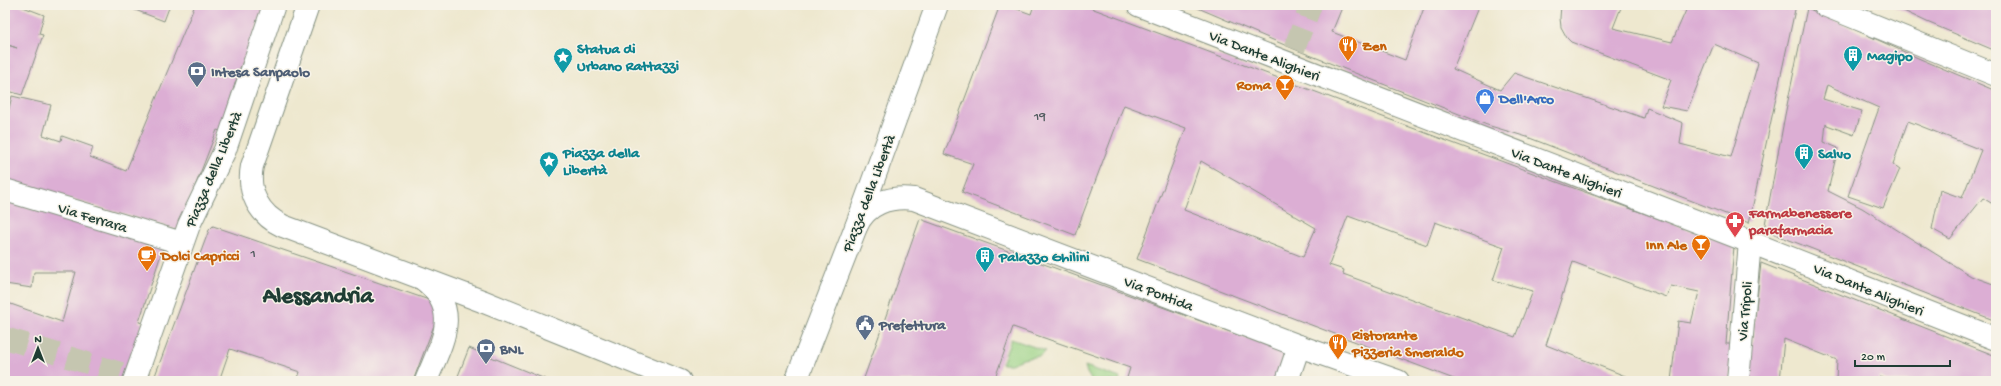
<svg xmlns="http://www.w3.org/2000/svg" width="2001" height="386" font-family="'Gochi Hand',sans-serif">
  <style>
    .grass { fill: #9cd386; stroke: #5e885d }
    .building { fill: #dcaed4; fill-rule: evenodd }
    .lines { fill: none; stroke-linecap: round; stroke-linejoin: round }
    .minor-tunnel { stroke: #c5c6b0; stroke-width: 22; stroke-dasharray: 22 11; stroke-linecap: butt }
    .minor-casing { stroke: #869282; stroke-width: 24 }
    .minor { stroke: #fff; stroke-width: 22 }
    .labels { text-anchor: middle; stroke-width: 3; stroke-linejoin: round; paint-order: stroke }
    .number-label { font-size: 13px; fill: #4e595c }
    .food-label { font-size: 15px; font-weight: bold; fill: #c56008; stroke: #f7f3e8; text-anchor: start }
    .culture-label { font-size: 15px; font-weight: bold; fill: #0d838f; stroke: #f7f3e8; text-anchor: start }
    .street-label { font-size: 15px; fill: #1f3d34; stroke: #f7f3e8 }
    .service-label { font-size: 15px; font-weight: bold; fill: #4e5e75; stroke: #f7f3e8; text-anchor: start }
    .shop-label { font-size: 15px; font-weight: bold; fill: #366cbe; stroke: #f7f3e8; text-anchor: start }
    .health-label { font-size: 15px; font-weight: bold; fill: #be3a42; stroke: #f7f3e8; text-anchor: start }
    .town-label { font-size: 23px; font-weight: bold; fill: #1f3d34; stroke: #f7f3e8 }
  </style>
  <rect width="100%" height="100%" fill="#f7f3e8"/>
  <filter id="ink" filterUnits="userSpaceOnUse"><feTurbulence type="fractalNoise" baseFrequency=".025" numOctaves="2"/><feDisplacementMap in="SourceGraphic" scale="8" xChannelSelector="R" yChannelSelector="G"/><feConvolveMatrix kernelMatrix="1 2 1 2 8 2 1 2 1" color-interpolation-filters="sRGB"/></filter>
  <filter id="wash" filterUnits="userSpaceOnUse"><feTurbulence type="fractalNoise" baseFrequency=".012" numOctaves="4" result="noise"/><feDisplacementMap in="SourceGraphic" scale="16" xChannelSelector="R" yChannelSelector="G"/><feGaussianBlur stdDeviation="0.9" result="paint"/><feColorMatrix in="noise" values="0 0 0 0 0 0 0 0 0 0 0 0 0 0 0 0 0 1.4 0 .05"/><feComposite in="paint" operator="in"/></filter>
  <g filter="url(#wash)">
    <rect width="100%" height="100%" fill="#eee8cf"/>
    <g class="grass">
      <path d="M 1011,339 L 1046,351 L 1040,356 L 1023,359 L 1011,364 L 1002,364 Z"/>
      <path d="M 1085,366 L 1120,378 L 1119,381 L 1092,381 L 1087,373 Z"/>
    </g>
    <g id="blocks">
      <g class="building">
        <path d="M 5,5 L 18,5 L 44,15 L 39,34 L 43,35 L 22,95 L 5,90 L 5,44 L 17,48 L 5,44 Z"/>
        <path d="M 122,5 L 170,5 L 164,21 Z"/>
        <path d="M 195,5 L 266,5 L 240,68 L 220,131 L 217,130 L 178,230 L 5,180 L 5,125 L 12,96 L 51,105 L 43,135 L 61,141 L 62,136 L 93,147 L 90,157 L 126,171 Z"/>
        <path d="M 1000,5 L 1006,5 L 1031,14 L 1034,5 L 1083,5 L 1557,182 L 1734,246 L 1726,344 L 1733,344 L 1730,381 L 1671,381 L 1678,321 L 1691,323 L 1699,292 L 1671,286 L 1666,297 L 1573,262 L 1546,345 L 1638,381 L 1459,381 L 1137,259 L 1186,128 L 1124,105 L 1075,235 L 962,192 L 973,164 L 944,154 ZM 1201,161 L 1316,228 L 1303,257 L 1184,210 ZM 1348,216 L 1427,245 L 1435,222 L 1504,247 L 1493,280 L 1533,291 L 1515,337 L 1343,274 L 1344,270 L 1329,265 Z"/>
        <path d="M 1191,5 L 1343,5 L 1332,32 L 1405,60 L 1425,5 L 1479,5 L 1453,69 L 1500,90 L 1514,73 L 1644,118 L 1647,108 L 1683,123 L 1680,144 L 1731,157 L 1758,63 L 1714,44 L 1687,111 L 1661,106 L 1671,80 L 1571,42 L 1567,38 L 1561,27 L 1560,18 L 1561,5 L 1622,5 L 1613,28 L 1672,42 L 1687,8 L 1678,5 L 1796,5 L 1749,223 L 1527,137 L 1487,125 L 1294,49 Z"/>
        <path d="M 1891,5 L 1996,5 L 1996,51 L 1927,22 Z"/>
        <path d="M 1807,8 L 1918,58 L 1996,91 L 1996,206 L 1983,198 L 1950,239 L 1932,229 L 1940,190 L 1962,198 L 1981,150 L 1908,121 L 1893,164 L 1900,169 L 1883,208 L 1848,196 L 1879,108 L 1827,85 L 1823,99 L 1862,111 L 1854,135 L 1827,125 L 1826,123 L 1824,142 L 1838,148 L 1828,191 L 1862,208 L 1971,276 L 1996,285 L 1996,321 L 1764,230 L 1785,115 Z"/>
        <path d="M 5,201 L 164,245 L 139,322 L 143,323 L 122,381 L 5,381 L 5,302 L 62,322 L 76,272 L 34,272 L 32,288 L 5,284 Z"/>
        <path d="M 920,219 L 1294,355 L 1285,381 L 1126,381 L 1130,368 L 1013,327 L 994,381 L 863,381 Z"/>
        <path d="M 213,226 L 432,301 L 439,312 L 413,381 L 297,381 L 300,372 L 230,349 L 219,381 L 153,381 L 209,230 Z"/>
        <path d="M 1761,263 L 1996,356 L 1996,381 L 1890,381 L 1879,377 L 1879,381 L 1836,381 L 1837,360 L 1784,339 L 1780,381 L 1748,381 Z"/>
        <path d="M 469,348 L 550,381 L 456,381 Z"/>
      </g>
    </g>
  </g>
  <g filter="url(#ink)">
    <use href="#blocks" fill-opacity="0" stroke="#869282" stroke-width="1"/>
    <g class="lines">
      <g class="minor-tunnel">
        <path d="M 1294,49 L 1311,5"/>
        <path d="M 5,338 L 124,374"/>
      </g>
      <defs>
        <g id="minor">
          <path d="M 308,5 L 252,166 C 247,192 259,215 283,226 L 482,301 L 680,381"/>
          <path d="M 1138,5 L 1750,242 L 1996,339"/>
          <path d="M 1824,5 L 1996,75"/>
          <path d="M 5,190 L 182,243"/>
          <path d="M 856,227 C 866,203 890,196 914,199 L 1299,346 L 1398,381"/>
          <path d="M 424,280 C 463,311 441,343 426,381"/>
          <path d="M 134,381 L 189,225 L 225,150 L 274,5"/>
          <path d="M 796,381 L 856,227 L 937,5"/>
          <path d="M 1287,381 L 1299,346"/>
          <path d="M 1738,381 L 1750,242"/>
        </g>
      </defs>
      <use href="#minor" class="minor-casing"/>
      <use href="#minor" class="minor"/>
    </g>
  </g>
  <defs>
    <symbol id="restaurant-pin" viewBox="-11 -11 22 30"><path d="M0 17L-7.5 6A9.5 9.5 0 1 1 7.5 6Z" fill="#e8710a" stroke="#f7f3e8"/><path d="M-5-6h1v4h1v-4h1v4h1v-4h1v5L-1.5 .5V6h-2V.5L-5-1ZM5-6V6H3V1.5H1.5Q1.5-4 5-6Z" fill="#fff"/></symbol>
    <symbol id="building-pin" viewBox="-11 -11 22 30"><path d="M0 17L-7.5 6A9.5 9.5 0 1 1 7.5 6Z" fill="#0f9aa8" stroke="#f7f3e8"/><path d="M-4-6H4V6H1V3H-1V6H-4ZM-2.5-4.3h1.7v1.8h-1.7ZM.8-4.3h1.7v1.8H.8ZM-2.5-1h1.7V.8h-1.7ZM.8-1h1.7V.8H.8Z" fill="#fff"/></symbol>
    <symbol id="sight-pin" viewBox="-11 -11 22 30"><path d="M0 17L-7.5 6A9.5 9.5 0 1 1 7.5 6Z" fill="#0f9aa8" stroke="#f7f3e8"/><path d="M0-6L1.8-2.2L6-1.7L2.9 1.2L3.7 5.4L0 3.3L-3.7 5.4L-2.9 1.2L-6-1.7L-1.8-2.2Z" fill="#fff"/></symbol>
    <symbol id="bank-pin" viewBox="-11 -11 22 30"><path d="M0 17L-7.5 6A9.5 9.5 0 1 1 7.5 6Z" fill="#5c6f8a" stroke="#f7f3e8"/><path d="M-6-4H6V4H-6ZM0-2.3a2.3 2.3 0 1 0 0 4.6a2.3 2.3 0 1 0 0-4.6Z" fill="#fff"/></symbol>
    <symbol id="bar-pin" viewBox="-11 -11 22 30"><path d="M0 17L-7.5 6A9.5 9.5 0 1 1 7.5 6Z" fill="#e8710a" stroke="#f7f3e8"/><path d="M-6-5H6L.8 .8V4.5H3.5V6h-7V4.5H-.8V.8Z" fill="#fff"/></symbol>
    <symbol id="shop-pin" viewBox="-11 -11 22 30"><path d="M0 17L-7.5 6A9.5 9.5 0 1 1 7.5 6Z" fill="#3f7fe0" stroke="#f7f3e8"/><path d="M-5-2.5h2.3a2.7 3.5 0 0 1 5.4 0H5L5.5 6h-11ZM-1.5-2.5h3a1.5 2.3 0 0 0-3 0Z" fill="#fff"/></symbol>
    <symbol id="pharmacy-pin" viewBox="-11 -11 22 30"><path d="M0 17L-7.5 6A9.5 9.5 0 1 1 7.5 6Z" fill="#e0444e" stroke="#f7f3e8"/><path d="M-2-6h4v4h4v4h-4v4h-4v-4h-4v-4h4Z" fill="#fff"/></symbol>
    <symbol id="cafe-pin" viewBox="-11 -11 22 30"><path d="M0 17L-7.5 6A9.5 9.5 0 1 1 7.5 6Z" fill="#e8710a" stroke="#f7f3e8"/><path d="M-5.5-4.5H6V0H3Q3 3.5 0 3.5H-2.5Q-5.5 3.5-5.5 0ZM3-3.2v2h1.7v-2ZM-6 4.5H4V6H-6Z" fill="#fff"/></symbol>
    <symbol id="civic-pin" viewBox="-11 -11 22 30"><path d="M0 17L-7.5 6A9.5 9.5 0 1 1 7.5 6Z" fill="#5c6f8a" stroke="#f7f3e8"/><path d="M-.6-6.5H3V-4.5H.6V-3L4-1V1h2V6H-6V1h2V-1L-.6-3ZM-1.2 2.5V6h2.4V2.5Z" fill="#fff"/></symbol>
  </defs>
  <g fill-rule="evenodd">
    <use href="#restaurant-pin" x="1337" y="34" width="22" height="30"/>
    <use href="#building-pin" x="1842" y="44" width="22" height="30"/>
    <use href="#sight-pin" x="552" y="46" width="22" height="30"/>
    <use href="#bank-pin" x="186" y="60" width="22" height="30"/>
    <use href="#bar-pin" x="1274" y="73" width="22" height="30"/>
    <use href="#shop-pin" x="1474" y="87" width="22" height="30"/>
    <use href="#building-pin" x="1793" y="142" width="22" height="30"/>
    <use href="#sight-pin" x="538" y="150" width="22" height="30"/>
    <use href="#pharmacy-pin" x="1724" y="210" width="22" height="30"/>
    <use href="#bar-pin" x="1690" y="233" width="22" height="30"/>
    <use href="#cafe-pin" x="136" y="244" width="22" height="30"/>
    <use href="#building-pin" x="974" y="245" width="22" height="30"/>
    <use href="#civic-pin" x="854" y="313" width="22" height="30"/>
    <use href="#restaurant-pin" x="1327" y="332" width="22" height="30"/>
    <use href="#bank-pin" x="475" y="337" width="22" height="30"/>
  </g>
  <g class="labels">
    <g class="number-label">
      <text x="1040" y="120">19</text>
      <text x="253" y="257">1</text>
    </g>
    <g class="food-label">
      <text x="1362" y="50">Zen</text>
      <text x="1271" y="89" text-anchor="end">Roma</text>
      <text x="1687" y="249" text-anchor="end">Inn Ale</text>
      <text x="161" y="260">Dolci Capricci</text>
      <text x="1352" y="339">Ristorante<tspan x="1352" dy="17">Pizzeria Smeraldo</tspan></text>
    </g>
    <g class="culture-label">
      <text x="577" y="53">Statua di<tspan x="577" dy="17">Urbano Rattazzi</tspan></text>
      <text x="1867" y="60">Magipo</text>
      <text x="563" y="157">Piazza della<tspan x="563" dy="17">Libertà</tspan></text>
      <text x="1818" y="158">Salvo</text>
      <text x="999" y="261">Palazzo Ghilini</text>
    </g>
    <g class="street-label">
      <text transform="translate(1265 55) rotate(21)" y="5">Via Dante Alighieri</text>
      <text transform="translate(213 169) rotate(-67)" y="5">Piazza della Libertà</text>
      <text transform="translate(1567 172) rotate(21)" y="5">Via Dante Alighieri</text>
      <text transform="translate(868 193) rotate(-69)" y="5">Piazza della Libertà</text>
      <text transform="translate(93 217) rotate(17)" y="5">Via Ferrara</text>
      <text transform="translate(1869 289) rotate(22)" y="5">Via Dante Alighieri</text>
      <text transform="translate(1159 293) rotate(21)" y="5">Via Pontida</text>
      <text transform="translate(1744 311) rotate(-85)" y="5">Via Tripoli</text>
    </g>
    <g class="service-label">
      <text x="211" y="76">Intesa Sanpaolo</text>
      <text x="879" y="329">Prefettura</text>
      <text x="500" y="353">BNL</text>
    </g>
    <g class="shop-label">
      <text x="1499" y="103">Dell'Arco</text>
    </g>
    <g class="health-label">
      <text x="1749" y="217">Farmabenessere<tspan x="1749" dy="17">parafarmacia</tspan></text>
    </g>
    <g class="town-label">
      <text x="318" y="302">Alessandria</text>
    </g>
  </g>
  <rect width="2001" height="386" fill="none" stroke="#f7f3e8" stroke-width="20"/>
  <g transform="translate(38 348)" stroke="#f7f3e8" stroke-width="3" paint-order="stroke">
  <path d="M0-3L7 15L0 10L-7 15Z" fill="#1f3d34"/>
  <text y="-6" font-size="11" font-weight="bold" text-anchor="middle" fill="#1f3d34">N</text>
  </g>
  <path d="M1855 360v6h95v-6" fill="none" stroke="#1f3d34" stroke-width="2"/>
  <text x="1861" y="360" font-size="12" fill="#1f3d34" stroke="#f7f3e8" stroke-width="3" paint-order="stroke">20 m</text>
</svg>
